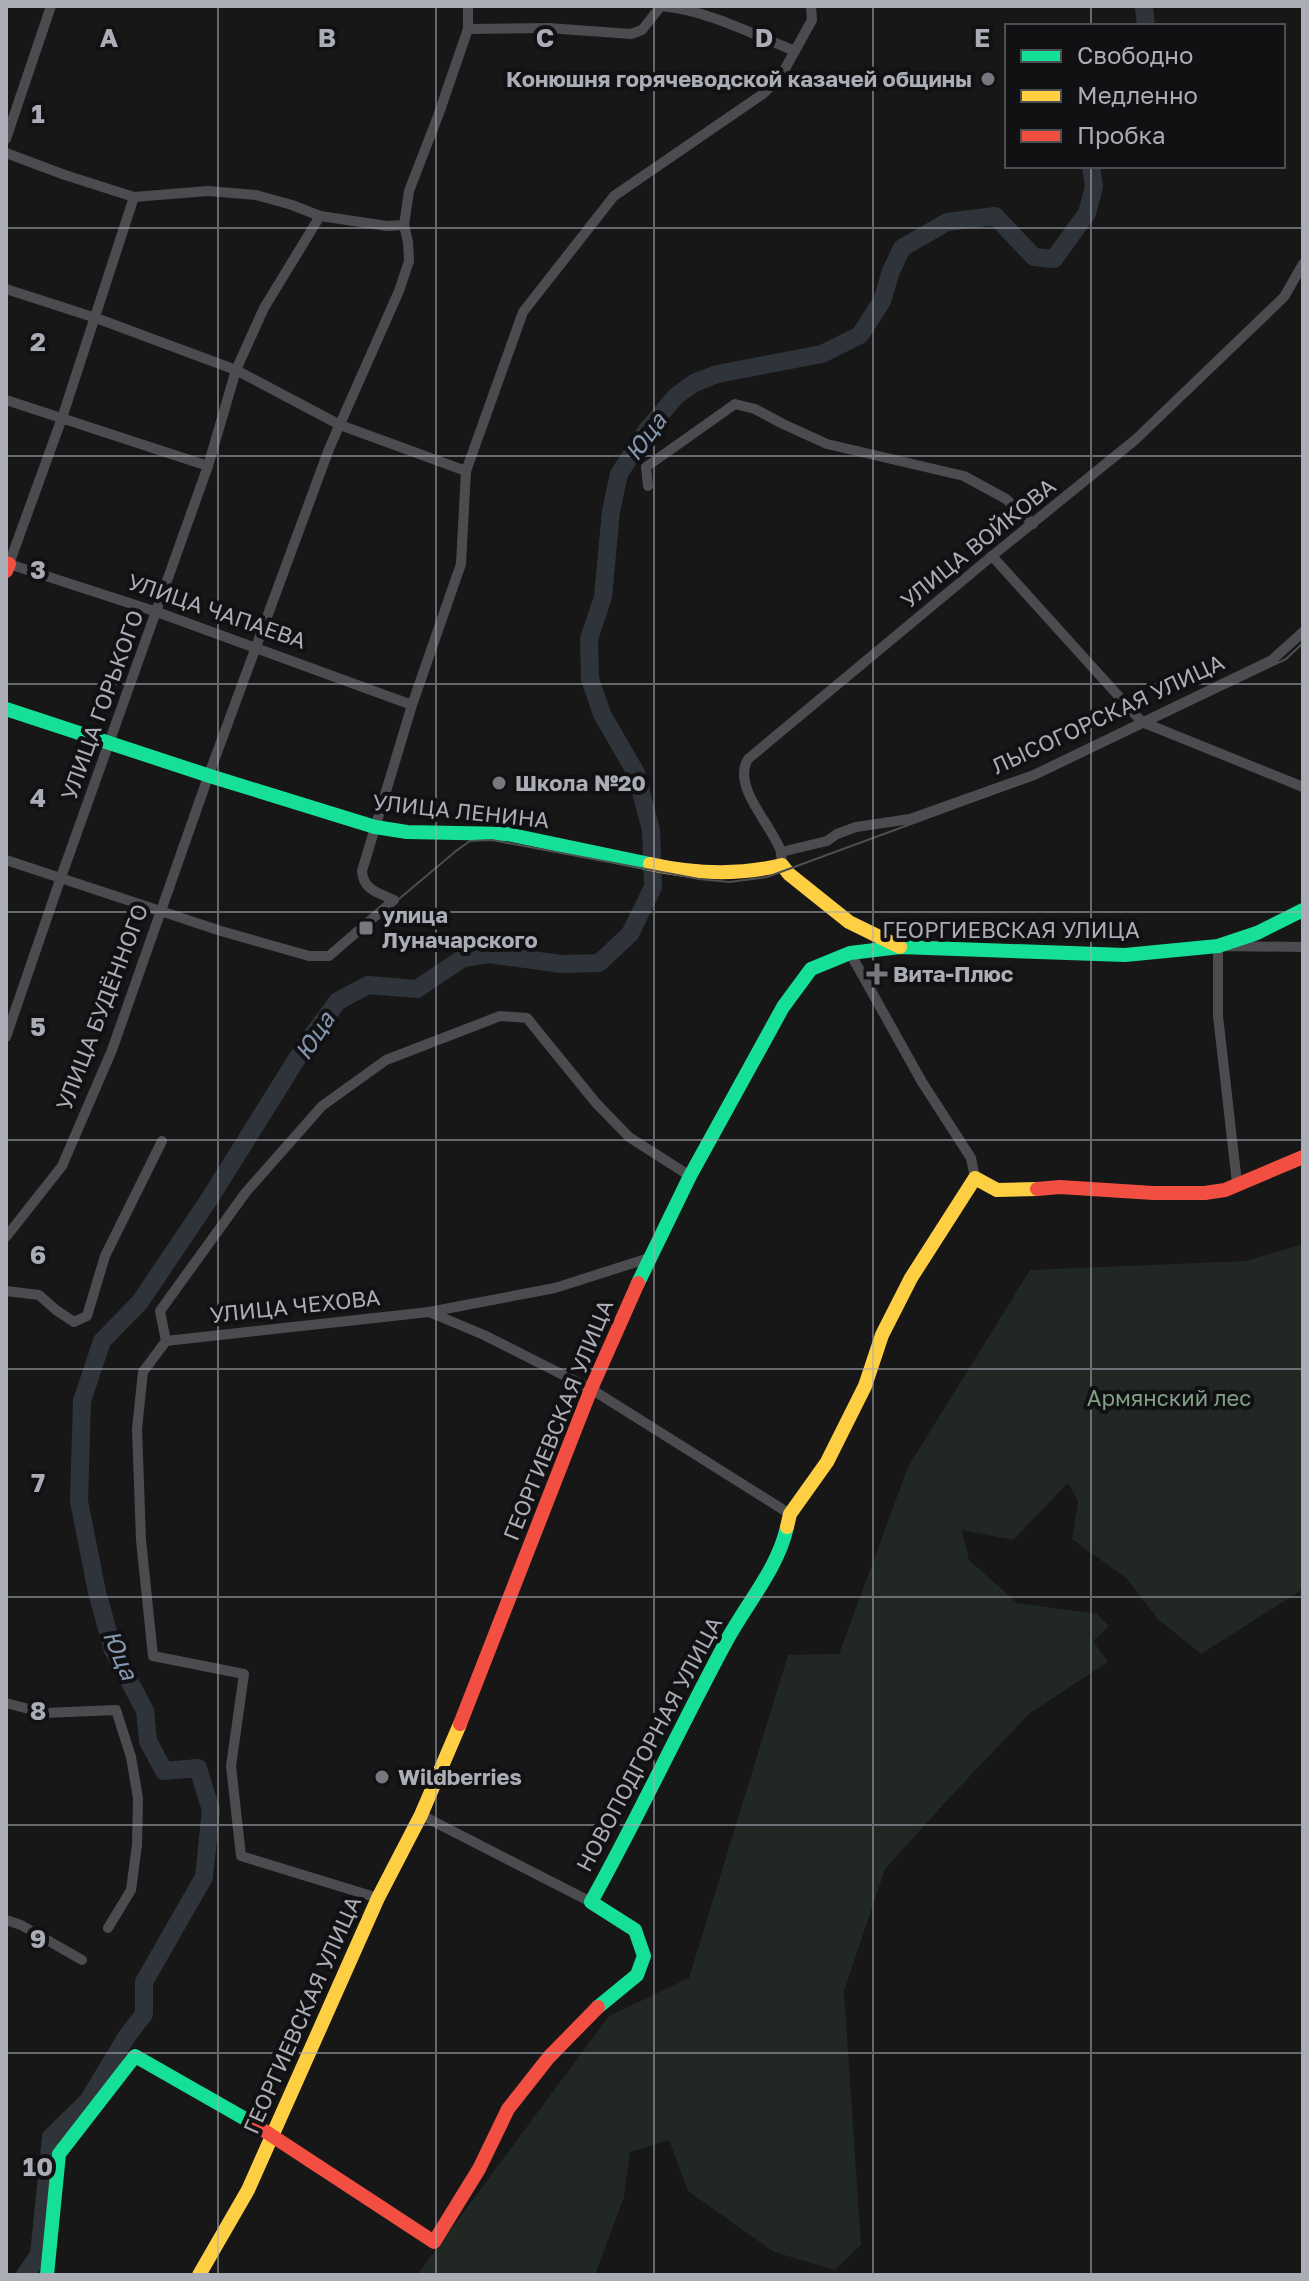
<svg xmlns="http://www.w3.org/2000/svg" width="1309" height="2281" font-family="'Golos Text',sans-serif">
  <style>
    .green { fill: #212722 }
    .lines { fill: none; stroke-linecap: round; stroke-linejoin: round }
    .river { stroke: #2f343b; stroke-width: 18 }
    .street { stroke: #4c4c50; stroke-width: 10 }
    .fast { stroke: #16e098; stroke-width: 14 }
    .slow { stroke: #ffcf43; stroke-width: 14 }
    .jam { stroke: #f24e42; stroke-width: 14 }
    .tram { stroke: #4d4e50; stroke-width: 2 }
    .grid { fill: none; stroke: #aaacb6; stroke-width: 2; stroke-opacity: 0.55 }
    .poi-dot { fill: #77787e; stroke: #111113; stroke-width: 3 }
    .labels { text-anchor: middle; stroke-width: 8; stroke-linejoin: round; paint-order: stroke }
    .poi-label { font-size: 22px; font-weight: bold; fill: #aaacb6; stroke: #111113; text-anchor: start }
    .street-label { font-size: 22px; fill: #aaacb6; stroke: #111113 }
    .park-label { font-size: 22px; fill: #839f87; stroke: #111113 }
    .water-label { font-size: 24px; font-style: italic; fill: #8496ae; stroke: #111113 }
    .grid-label { font-size: 26px; text-anchor: middle; font-weight: bold; fill: #aaacb6; stroke: #111113; stroke-width: 8; stroke-linejoin: round; paint-order: stroke }
  </style>
  <rect width="100%" height="100%" fill="#171717"/>
  <path class="green" d="M 1303,1244 L 1303,1589 L 1201,1654 L 1158,1619 L 1126,1578 L 1072,1539 L 1078,1501 L 1068,1483 L 1013,1540 L 962,1530 L 969,1560 L 1017,1603 L 1097,1614 L 1109,1626 L 1093,1641 L 1108,1662 L 1030,1713 L 951,1796 L 885,1869 L 844,1991 L 861,2245 L 835,2270 L 774,2252 L 688,2191 L 669,2140 L 630,2152 L 624,2197 L 595,2275 L 417,2275 L 609,2016 L 689,1978 L 788,1655 L 839,1654 L 908,1467 L 1030,1270 L 1246,1261 Z"/>
  <g class="lines">
    <g class="river">
      <path d="M 1144,6 L 1146,26"/>
      <path d="M 25,2275 L 39,2255 L 51,2137 L 88,2101 L 127,2036 L 144,2014 L 144,1982 L 204,1877 L 211,1810 L 198,1768 L 164,1771 L 148,1741 L 145,1711 L 113,1650 L 97,1592 L 79,1501 L 82,1401 L 102,1341 L 140,1302 L 210,1198 L 308,1041 L 338,1001 L 368,985 L 417,989 L 463,958 L 488,954 L 561,964 L 599,963 L 630,934 L 653,887 L 651,830 L 636,773 L 602,714 L 590,679 L 589,639 L 603,597 L 611,511 L 619,474 L 647,430 L 676,396 L 694,383 L 717,374 L 822,354 L 860,335 L 882,301 L 891,271 L 902,248 L 947,222 L 995,216 L 1034,257 L 1054,259 L 1087,213 L 1094,187 L 1091,166"/>
    </g>
    <g class="street">
      <path d="M 468,29 L 548,28 L 631,34 L 642,30 L 661,6 C 707,10 752,34 795,51"/>
      <path d="M 6,139 L 51,6"/>
      <path d="M 6,153 L 65,175 L 134,197 L 208,191 L 256,195 L 292,205 L 320,216 L 387,226 L 404,225"/>
      <path d="M 134,197 L 62,418 L 9,564 L 157,612 L 412,705"/>
      <path d="M 6,289 L 96,318 L 236,370 L 340,425 L 466,471"/>
      <path d="M 6,400 L 208,466"/>
      <path d="M 648,486 L 646,467 L 735,404 L 755,409 L 783,424 L 827,444 L 964,476 L 1006,499 L 1033,524"/>
      <path d="M 992,556 L 1142,722 L 1303,787"/>
      <path d="M 781,852 L 827,841 L 837,834 L 856,827 L 910,819 L 1034,775 L 1272,660 L 1303,632"/>
      <path d="M 6,860 L 221,931 L 309,956 L 329,956 L 394,900 C 379,893 363,890 362,871 L 412,705 L 461,564 L 466,471 L 523,312 L 614,196 L 763,94 L 781,76 L 812,20 L 811,6"/>
      <path d="M 782,865 C 782,864 781,853 781,852 C 773,826 731,787 748,759 L 992,556 L 1135,440 L 1284,297 L 1303,264"/>
      <path d="M 850,953 L 922,1082 L 971,1158 L 975,1178"/>
      <path d="M 6,1037 L 60,880 L 208,466 L 236,370 L 264,308 L 320,216"/>
      <path d="M 1237,1183 L 1218,1016 L 1218,946 L 1303,947"/>
      <path d="M 6,1237 L 62,1166 L 112,1050 L 208,777 L 329,449 L 399,291 L 409,261 L 408,242 L 404,225 L 409,191 L 438,116 L 468,29 L 468,6"/>
      <path d="M 6,1291 L 39,1295 L 56,1310 L 74,1322 L 87,1316 L 105,1256 L 162,1141"/>
      <path d="M 429,1312 L 484,1335 L 591,1389 L 790,1514"/>
      <path d="M 166,1341 L 429,1312 L 555,1288 L 649,1258"/>
      <path d="M 6,1703 L 44,1713 L 116,1710 L 131,1757 L 138,1798 L 137,1845 L 131,1890 L 108,1928"/>
      <path d="M 421,1815 L 591,1902"/>
      <path d="M 378,1898 L 241,1856 L 231,1766 L 244,1674 L 153,1656 L 141,1540 L 137,1429 L 143,1372 L 166,1341 L 160,1311 L 246,1192 L 322,1106 L 386,1060 L 500,1016 L 527,1018 L 596,1103 L 629,1137 L 690,1176"/>
      <path d="M 6,1920 L 21,1925 L 82,1960"/>
    </g>
    <g class="fast">
      <path d="M 6,709 L 213,777 L 375,827 L 407,832 L 507,834 L 650,864"/>
      <path d="M 638,1283 L 690,1176 L 783,1007 L 811,969 L 850,953 L 900,947 L 1125,955 L 1218,946 L 1257,933 L 1303,910"/>
      <path d="M 598,2007 L 637,1975 L 644,1956 L 635,1930 L 591,1902 C 639,1816 680,1727 727,1640 C 747,1603 778,1568 787,1527"/>
      <path d="M 47,2275 L 59,2154 L 135,2056 L 254,2124"/>
    </g>
    <g class="slow">
      <path d="M 650,864 C 695,874 737,876 782,865 L 789,874 L 849,922 L 900,947"/>
      <path d="M 787,1527 L 790,1514 L 827,1462 L 865,1386 L 882,1335 L 911,1278 L 975,1178 L 997,1190 L 1037,1189"/>
      <path d="M 199,2275 L 248,2190 L 378,1898 L 421,1815 L 460,1724"/>
    </g>
    <g class="jam">
      <path d="M 6,563 L 9,564 L 6,571"/>
      <path d="M 1037,1189 L 1060,1187 L 1153,1193 L 1205,1193 L 1225,1190 L 1303,1157"/>
      <path d="M 460,1724 L 591,1389 L 638,1283"/>
      <path d="M 254,2124 L 434,2242 L 479,2169 L 508,2109 L 549,2057 L 598,2007"/>
    </g>
    <path class="tram" d="M 6,857 L 225,930 L 311,953 L 327,953 L 343,946 L 456,851 L 470,841 L 492,840 L 699,879 L 729,882 L 767,877 L 1036,778 L 1286,659 L 1303,643"/>
  </g>
  <path class="grid" d="M 218,6 L 218,2275M 436,6 L 436,2275M 654,6 L 654,2275M 873,6 L 873,2275M 1091,6 L 1091,26M 1091,166 L 1091,2275M 6,228 L 1303,228M 6,456 L 1303,456M 6,684 L 1303,684M 6,912 L 1303,912M 6,1140 L 1303,1140M 6,1369 L 1303,1369M 6,1597 L 1303,1597M 6,1825 L 1303,1825M 6,2053 L 1303,2053"/>
  <g class="poi-dot">
    <circle cx="988" cy="79" r="8"/>
    <circle cx="499" cy="783" r="8"/>
    <rect x="358" y="920" width="16" height="16" rx="4"/>
    <path d="M873 962h8v8h8v8h-8v8h-8v-8h-8v-8h8z"/>
    <circle cx="382" cy="1777" r="8"/>
  </g>
  <g class="labels">
    <g class="poi-label">
      <text x="972" y="87" text-anchor="end">Конюшня горячеводской казачей общины</text>
      <text x="515" y="791">Школа №20</text>
      <text x="382" y="923">улица<tspan x="382" dy="25">Луначарского</tspan></text>
      <text x="893" y="982">Вита-Плюс</text>
      <text x="398" y="1785">Wildberries</text>
    </g>
    <g class="street-label">
      <text transform="translate(978 543) rotate(-39)" y="8">УЛИЦА ВОЙКОВА</text>
      <text transform="translate(217 611) rotate(19)" y="8">УЛИЦА ЧАПАЕВА</text>
      <text transform="translate(102 705) rotate(-70)" y="8">УЛИЦА ГОРЬКОГО</text>
      <text transform="translate(1108 714) rotate(-25)" y="8">ЛЫСОГОРСКАЯ УЛИЦА</text>
      <text transform="translate(461 811) rotate(6)" y="8">УЛИЦА ЛЕНИНА</text>
      <text x="1011" y="938">ГЕОРГИЕВСКАЯ УЛИЦА</text>
      <text transform="translate(102 1007) rotate(-69)" y="8">УЛИЦА БУДЁННОГО</text>
      <text transform="translate(295 1306) rotate(-6)" y="8">УЛИЦА ЧЕХОВА</text>
      <text transform="translate(558 1420) rotate(-68)" y="8">ГЕОРГИЕВСКАЯ УЛИЦА</text>
      <text transform="translate(649 1744) rotate(-62)" y="8">НОВОПОДГОРНАЯ УЛИЦА</text>
      <text transform="translate(302 2015) rotate(-66)" y="8">ГЕОРГИЕВСКАЯ УЛИЦА</text>
    </g>
    <g class="park-label">
      <text x="1169" y="1406">Армянский лес</text>
    </g>
    <g class="water-label">
      <text transform="translate(646 437) rotate(-54)" y="8">Юца</text>
      <text transform="translate(315 1036) rotate(-57)" y="8">Юца</text>
      <text transform="translate(120 1655) rotate(67)" y="8">Юца</text>
    </g>
  </g>
  <g class="grid-label">
    <text x="109" y="47">A</text>
    <text x="327" y="47">B</text>
    <text x="545" y="47">C</text>
    <text x="764" y="47">D</text>
    <text x="982" y="47">E</text>
    <text x="38" y="123">1</text>
    <text x="38" y="351">2</text>
    <text x="38" y="579">3</text>
    <text x="38" y="807">4</text>
    <text x="38" y="1036">5</text>
    <text x="38" y="1264">6</text>
    <text x="38" y="1492">7</text>
    <text x="38" y="1720">8</text>
    <text x="38" y="1948">9</text>
    <text x="38" y="2176">10</text>
  </g>
  <rect width="1309" height="2281" fill="none" stroke="#aaacb6" stroke-width="16"/>
  <rect x="1005" y="24" width="280" height="144" fill="#111113" stroke="#4e4f54" stroke-width="2"/>
  <rect x="1021" y="50" width="40" height="12" fill="#16e098" stroke="#4e4f54" stroke-width="2"/>
  <text x="1077" y="64" font-size="24" fill="#aaacb6">Свободно</text>
  <rect x="1021" y="90" width="40" height="12" fill="#ffcf43" stroke="#4e4f54" stroke-width="2"/>
  <text x="1077" y="104" font-size="24" fill="#aaacb6">Медленно</text>
  <rect x="1021" y="130" width="40" height="12" fill="#f24e42" stroke="#4e4f54" stroke-width="2"/>
  <text x="1077" y="144" font-size="24" fill="#aaacb6">Пробка</text>
</svg>
